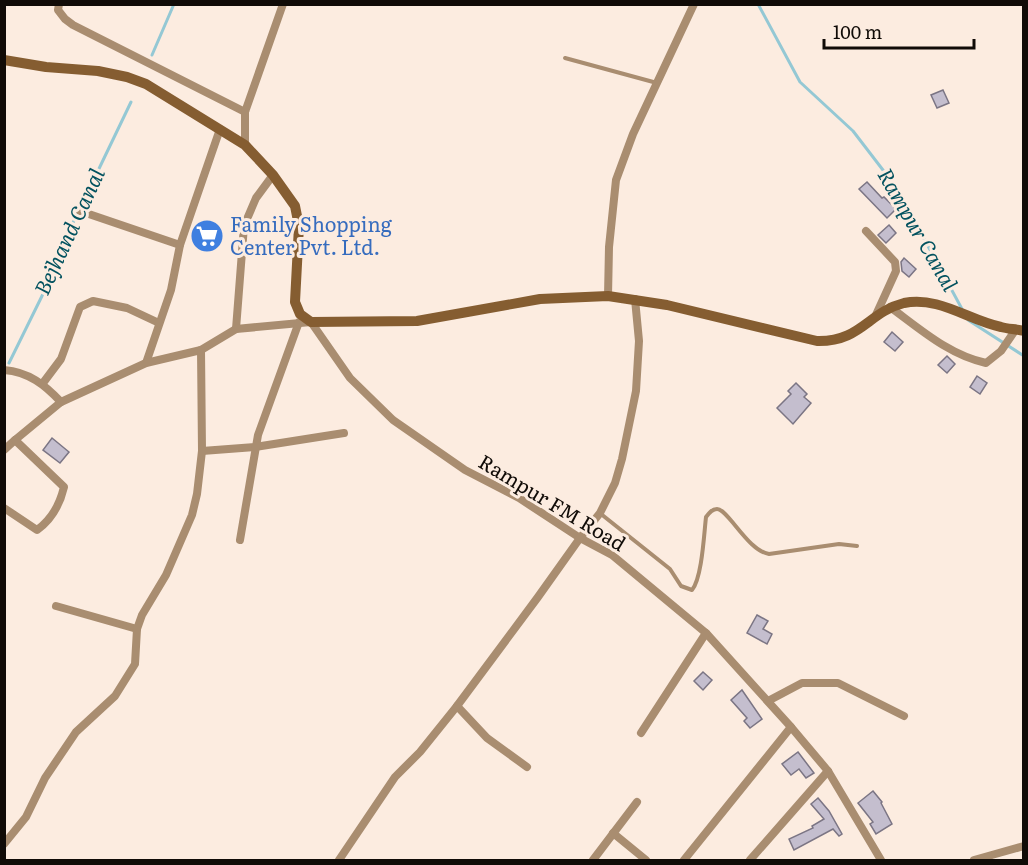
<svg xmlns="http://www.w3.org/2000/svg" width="1028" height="865" font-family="Literata,serif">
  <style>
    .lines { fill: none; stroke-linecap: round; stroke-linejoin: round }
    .stream { stroke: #94c8d4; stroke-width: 3 }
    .building { fill: #c4bece; stroke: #7b7584; stroke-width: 1.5 }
    .service { stroke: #a98d70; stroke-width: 4 }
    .minor { stroke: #a98d70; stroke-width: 8 }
    .secondary { stroke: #855d31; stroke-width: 10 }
    .labels { text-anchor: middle; stroke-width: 6; stroke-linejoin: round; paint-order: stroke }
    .shop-label { font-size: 20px; fill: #366cbe; stroke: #fcece0; text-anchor: start }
    .street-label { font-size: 20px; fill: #100b07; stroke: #fcece0 }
    .water-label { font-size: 21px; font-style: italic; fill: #03525f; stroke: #fcece0 }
  </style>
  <rect width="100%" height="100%" fill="#fcece0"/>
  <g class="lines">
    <g class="stream">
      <path d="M 758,4 L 800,82 L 853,131 L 896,187 L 962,309"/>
      <path d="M 152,55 L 174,4"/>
      <path d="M 968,320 L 1024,356"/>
      <path d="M 9,363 L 42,296 L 71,227 L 131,102"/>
    </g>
  </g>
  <g class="building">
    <path d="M 943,90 L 949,103 L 937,108 L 931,95 Z"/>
    <path d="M 867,182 L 882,198 L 884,197 L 896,209 L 887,218 L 859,189 Z"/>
    <path d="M 889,225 L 896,233 L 886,243 L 878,235 Z"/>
    <path d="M 904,258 L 916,269 L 909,277 L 902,271 L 901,262 Z"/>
    <path d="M 892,332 L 903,342 L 895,351 L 884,342 Z"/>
    <path d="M 947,356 L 955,364 L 947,373 L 938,365 Z"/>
    <path d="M 977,376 L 987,383 L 980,394 L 970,387 Z"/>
    <path d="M 796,383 L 807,394 L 804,397 L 811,403 L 793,424 L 777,408 L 791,394 L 788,391 Z"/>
    <path d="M 52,438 L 69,452 L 60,463 L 43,450 Z"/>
    <path d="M 757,615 L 768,621 L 763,629 L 772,634 L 767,644 L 747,633 Z"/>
    <path d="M 703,672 L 712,680 L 703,690 L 694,681 Z"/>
    <path d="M 742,690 L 762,719 L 750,728 L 744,721 L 747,718 L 731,700 Z"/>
    <path d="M 798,752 L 814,773 L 806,778 L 799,769 L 791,775 L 782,764 Z"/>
    <path d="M 873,791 L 882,802 L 881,803 L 892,824 L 876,834 L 870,824 L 873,822 L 858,803 Z"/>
    <path d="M 818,798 L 829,811 L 842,834 L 839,836 L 833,829 L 794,850 L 789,839 L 813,828 L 812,826 L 824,819 L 811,804 Z"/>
  </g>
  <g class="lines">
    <g class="service">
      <path d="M 565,58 L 657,83"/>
      <path d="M 601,514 L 670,569 L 681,586 L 692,590 C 702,578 704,534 706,517 C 709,513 712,509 717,509 C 728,509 748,551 769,554 L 839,544 L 857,546"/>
    </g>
    <g class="minor">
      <path d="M 59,4 L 58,10 L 65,19 L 73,25 L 245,112"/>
      <path d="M 245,145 L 245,112 L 283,4"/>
      <path d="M 80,211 L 180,245"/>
      <path d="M 866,231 L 895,262 L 896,271 L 875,317"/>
      <path d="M 608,296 L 609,247 L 616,180 L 633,134 L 694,4"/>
      <path d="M 890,307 C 920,329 949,355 986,363 L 1001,351 L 1016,329"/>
      <path d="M 236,329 L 244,226 L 256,198 L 273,175"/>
      <path d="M 146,363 L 171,290 L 180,245 L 220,129"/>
      <path d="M 4,370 C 29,372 45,385 61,402"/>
      <path d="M 43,383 L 61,359 L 80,307 L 93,301 L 127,308 L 159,323"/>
      <path d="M 4,450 L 15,440 L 61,402 L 146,363 L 201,350 L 236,329 L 311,322 L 350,378 L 393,420 L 465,470 L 519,498 L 580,538 L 612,555 L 706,633 L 791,727 L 828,771 L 881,860"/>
      <path d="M 202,451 L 255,447 L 344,433"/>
      <path d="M 4,508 L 37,530 C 51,520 60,504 64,487 L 15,440"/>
      <path d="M 240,540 L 258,435 L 299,322"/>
      <path d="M 56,606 L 137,629"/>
      <path d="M 768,701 L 802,683 L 838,683 L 904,716"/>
      <path d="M 457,706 L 487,738 L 527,767"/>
      <path d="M 641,733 L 706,633"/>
      <path d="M 613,833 L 646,860"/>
      <path d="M 4,844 L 26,817 L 45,778 L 76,732 L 115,696 L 135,664 L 137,629 L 142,615 L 166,575 L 192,515 L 197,494 L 202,451 L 201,350"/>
      <path d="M 339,860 L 395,777 L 420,752 L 457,706 L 538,597 L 580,538 L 600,513 L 615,483 L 622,459 L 636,391 L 639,341 L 635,299"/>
      <path d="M 593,860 L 637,802"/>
      <path d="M 684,860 L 791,727"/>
      <path d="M 750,860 L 828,771"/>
      <path d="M 974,860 L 1024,846"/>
    </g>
    <path class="secondary" d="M 4,60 L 46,67 L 98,71 L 127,77 L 146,84 L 245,145 L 273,175 L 295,206 L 299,226 L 295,302 L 300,314 L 311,322 L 417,321 L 540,299 L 608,296 L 667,305 L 817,341 C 861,342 868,312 904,303 C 939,296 968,320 1001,327 C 1008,329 1016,329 1024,331"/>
  </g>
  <defs>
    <symbol id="supermarket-disc" viewBox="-11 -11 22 22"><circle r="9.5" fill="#3f7fe0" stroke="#fcece0"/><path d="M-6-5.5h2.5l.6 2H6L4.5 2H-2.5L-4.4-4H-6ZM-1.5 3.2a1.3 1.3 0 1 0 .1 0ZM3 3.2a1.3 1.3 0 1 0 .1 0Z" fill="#fff"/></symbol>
  </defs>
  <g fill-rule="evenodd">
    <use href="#supermarket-disc" x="188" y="217" width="38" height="38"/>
  </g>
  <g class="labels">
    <g class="shop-label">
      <text x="230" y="232">Family Shopping<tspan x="230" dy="23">Center Pvt. Ltd.</tspan></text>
    </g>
    <g class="street-label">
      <text transform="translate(552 503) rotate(31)" y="7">Rampur FM Road</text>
    </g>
    <g class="water-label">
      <text transform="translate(917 230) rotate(60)" y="7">Rampur Canal</text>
      <text transform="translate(70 232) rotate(-65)" y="7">Bejhand Canal</text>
    </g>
  </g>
  <rect width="1028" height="865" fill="none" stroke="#100b07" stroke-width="12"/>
  <path d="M824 39v9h150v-9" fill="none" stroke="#100b07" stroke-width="3"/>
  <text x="833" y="39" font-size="18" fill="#100b07" stroke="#fcece0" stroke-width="4.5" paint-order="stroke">100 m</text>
</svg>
